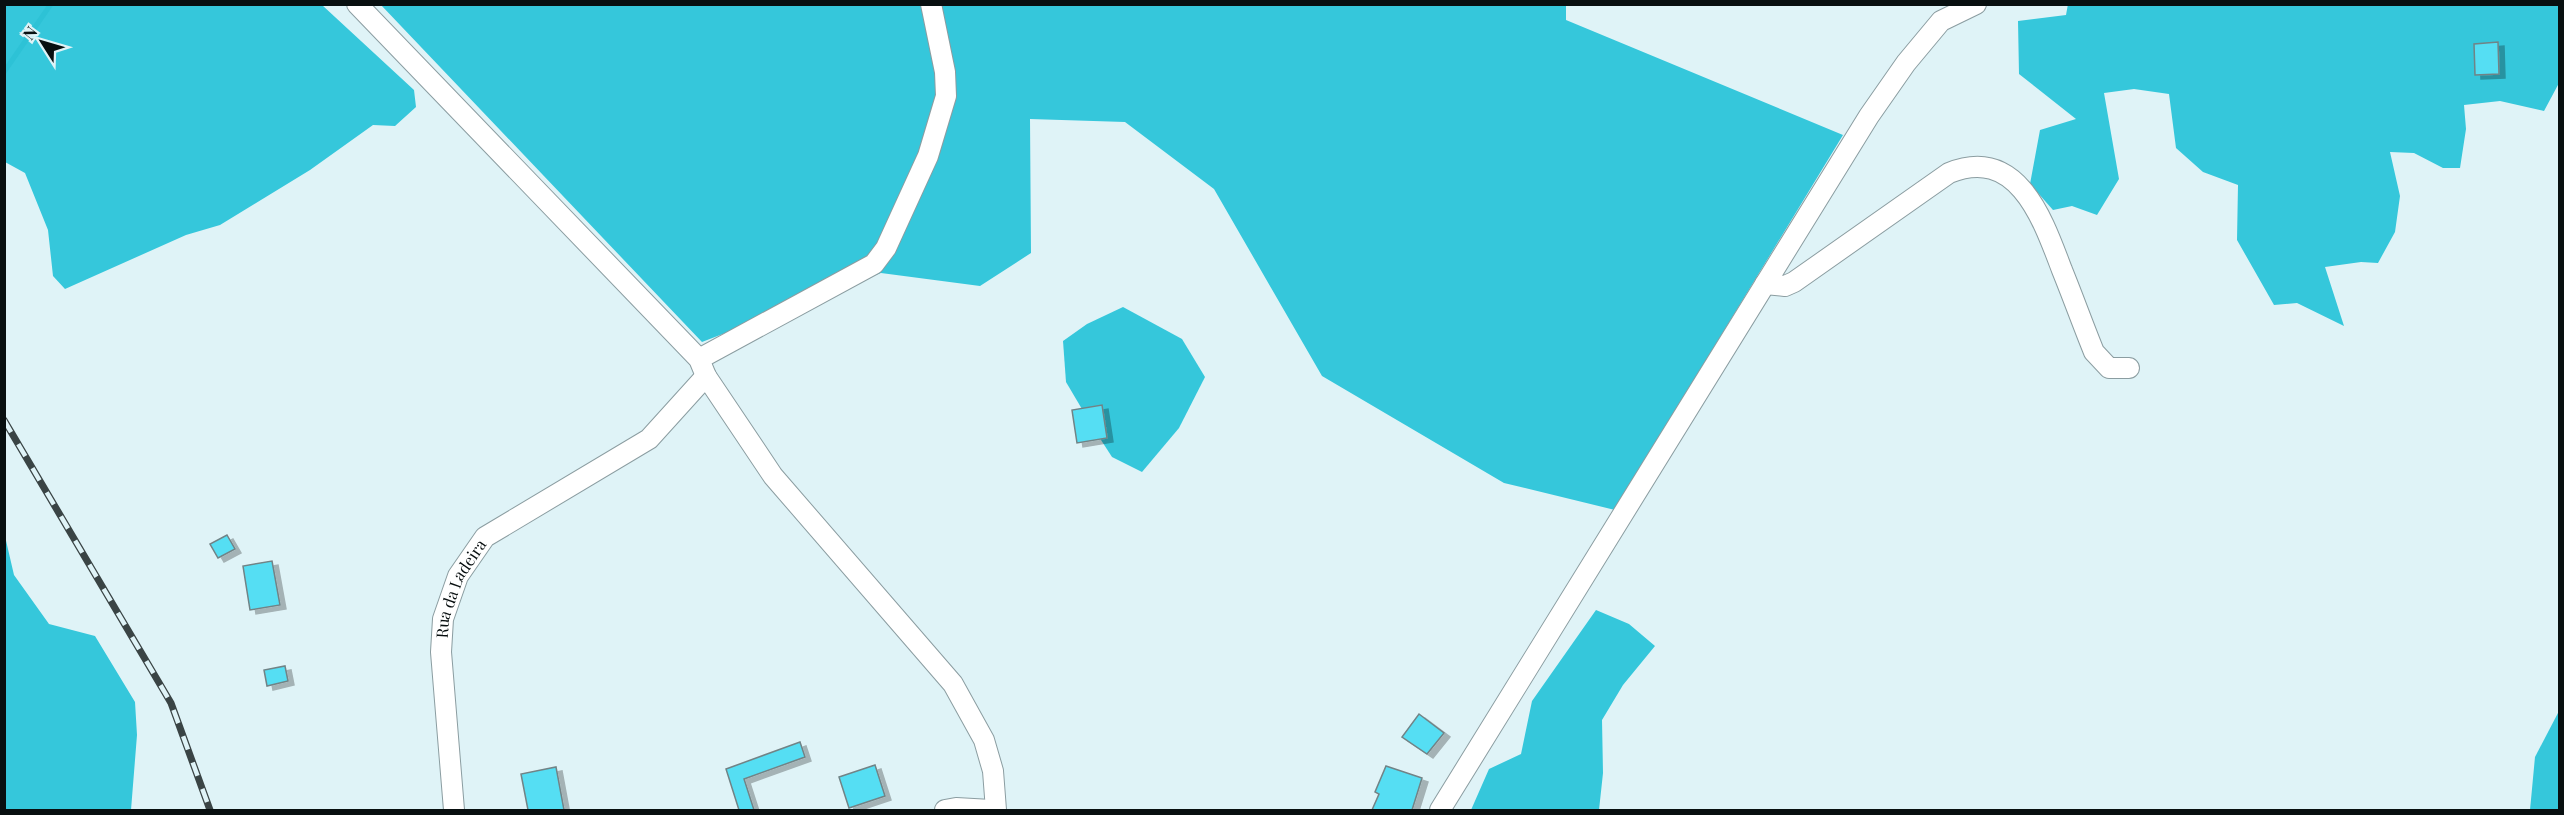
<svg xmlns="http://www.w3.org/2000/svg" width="2564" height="815" font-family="'Playfair Display',serif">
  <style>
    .forest { fill: #35c7db }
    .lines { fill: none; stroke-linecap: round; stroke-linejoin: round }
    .stream { stroke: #2dc2d6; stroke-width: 5 }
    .building { fill: #54def3; stroke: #718386; stroke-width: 1.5; filter: url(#shadow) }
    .minor-casing { stroke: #8b9da1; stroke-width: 22 }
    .minor { stroke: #fff; stroke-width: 20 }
    .rail-casing { stroke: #3a4445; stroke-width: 7 }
    .rail { stroke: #dff3f7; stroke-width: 4.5; stroke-dasharray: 14; stroke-linecap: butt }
    .labels { text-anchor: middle; stroke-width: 6; stroke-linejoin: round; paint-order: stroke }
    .street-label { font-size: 16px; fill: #080f10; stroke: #dff3f7 }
  </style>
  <defs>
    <filter id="shadow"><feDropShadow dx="6" dy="4" stdDeviation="0" flood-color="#0004"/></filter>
  </defs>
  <rect width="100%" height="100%" fill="#dff3f7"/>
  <g class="forest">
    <path d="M 5,4 L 322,5 L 414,90 L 416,107 L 395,126 L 373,125 L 310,170 L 220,225 L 186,235 L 65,289 L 53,276 L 48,230 L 25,173 L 5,162 Z"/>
    <path d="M 2068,4 L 2559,5 L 2559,83 L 2544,111 L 2500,101 L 2464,105 L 2466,129 L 2460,168 L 2443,168 L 2414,153 L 2390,152 L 2400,196 L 2395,232 L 2378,263 L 2361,262 L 2325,267 L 2344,326 L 2297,303 L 2274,305 L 2237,240 L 2238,185 L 2203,172 L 2176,148 L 2169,94 L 2134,89 L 2104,93 L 2119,179 L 2097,215 L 2072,206 L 2053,210 L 2030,184 L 2040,130 L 2076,119 L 2019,74 L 2018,21 L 2066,15 Z"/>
    <path d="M 381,5 L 1566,5 L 1566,20 L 1843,135 L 1615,510 L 1504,483 L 1322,376 L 1214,189 L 1125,122 L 1030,119 L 1031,253 L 980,286 L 881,273 L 702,342 Z"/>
    <path d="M 1123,307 L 1182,339 L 1205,377 L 1179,428 L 1142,472 L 1112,457 L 1092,426 L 1066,382 L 1063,341 L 1087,324 Z"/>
    <path d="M 4,532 L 14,575 L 49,624 L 95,636 L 135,702 L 137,735 L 131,810 L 5,810 Z"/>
    <path d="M 1596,610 L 1629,624 L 1655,646 L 1623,685 L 1602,720 L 1603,773 L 1599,810 L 1471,810 L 1489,769 L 1521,754 L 1532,701 Z"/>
    <path d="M 2559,711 L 2559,810 L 2530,810 L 2535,757 Z"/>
  </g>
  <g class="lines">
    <path class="stream" d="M 4,72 L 51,4"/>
  </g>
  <g class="building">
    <path d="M 2498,42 L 2499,74 L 2475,75 L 2474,44 Z"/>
    <path d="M 1102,405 L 1107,438 L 1077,443 L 1072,410 Z"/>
    <path d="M 227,535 L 235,549 L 218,558 L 210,544 Z"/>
    <path d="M 272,561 L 280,605 L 250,610 L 243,566 Z"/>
    <path d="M 285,666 L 288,681 L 267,686 L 264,670 Z"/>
    <path d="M 1419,714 L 1444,733 L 1427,754 L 1402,737 Z"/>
    <path d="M 800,742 L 805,757 L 744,779 L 754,810 L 739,810 L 726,769 Z"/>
    <path d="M 875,765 L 885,796 L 849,808 L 839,777 Z"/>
    <path d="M 1386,766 L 1422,778 L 1412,810 L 1372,810 L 1379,794 L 1375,792 Z"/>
    <path d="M 556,767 L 564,810 L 528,810 L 521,774 Z"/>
  </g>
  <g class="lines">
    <defs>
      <g id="minor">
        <path d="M 357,4 L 699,359 L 706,376 L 773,476 L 953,684 L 984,740 L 993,771 L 996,810"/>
        <path d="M 1765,284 L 1785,286 L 1794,282 L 1949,173 C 2018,145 2043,220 2062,270 C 2073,297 2083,325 2094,352 L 2109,368 L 2129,368"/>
        <path d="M 699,359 L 874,264 L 886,248 L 928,156 L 946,96 L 945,72 L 931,4"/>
        <path id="s1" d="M 454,810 L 441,652 L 443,619 L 458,576 L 485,537 L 649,439 L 706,376"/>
        <path d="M 945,810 L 956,808 L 991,810"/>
        <path d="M 1440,810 L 1869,116 L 1906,63 L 1941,21 L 1976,4"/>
      </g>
    </defs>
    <use href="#minor" class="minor-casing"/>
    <use href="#minor" class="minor"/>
    <defs>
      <path id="rail" d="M 4,420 L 171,703 L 210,810"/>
    </defs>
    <use href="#rail" class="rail-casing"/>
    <use href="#rail" class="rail"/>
  </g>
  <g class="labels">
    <g class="street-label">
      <text dy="6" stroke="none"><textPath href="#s1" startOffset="226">Rua da Ladeira</textPath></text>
    </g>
  </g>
  <rect width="2564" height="815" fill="none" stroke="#080f10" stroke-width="12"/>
  <g transform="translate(42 42) rotate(307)" stroke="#dff3f7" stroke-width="4.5" paint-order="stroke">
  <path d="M0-4.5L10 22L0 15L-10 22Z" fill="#080f10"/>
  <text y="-9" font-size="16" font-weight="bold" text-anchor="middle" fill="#080f10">N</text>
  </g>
</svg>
